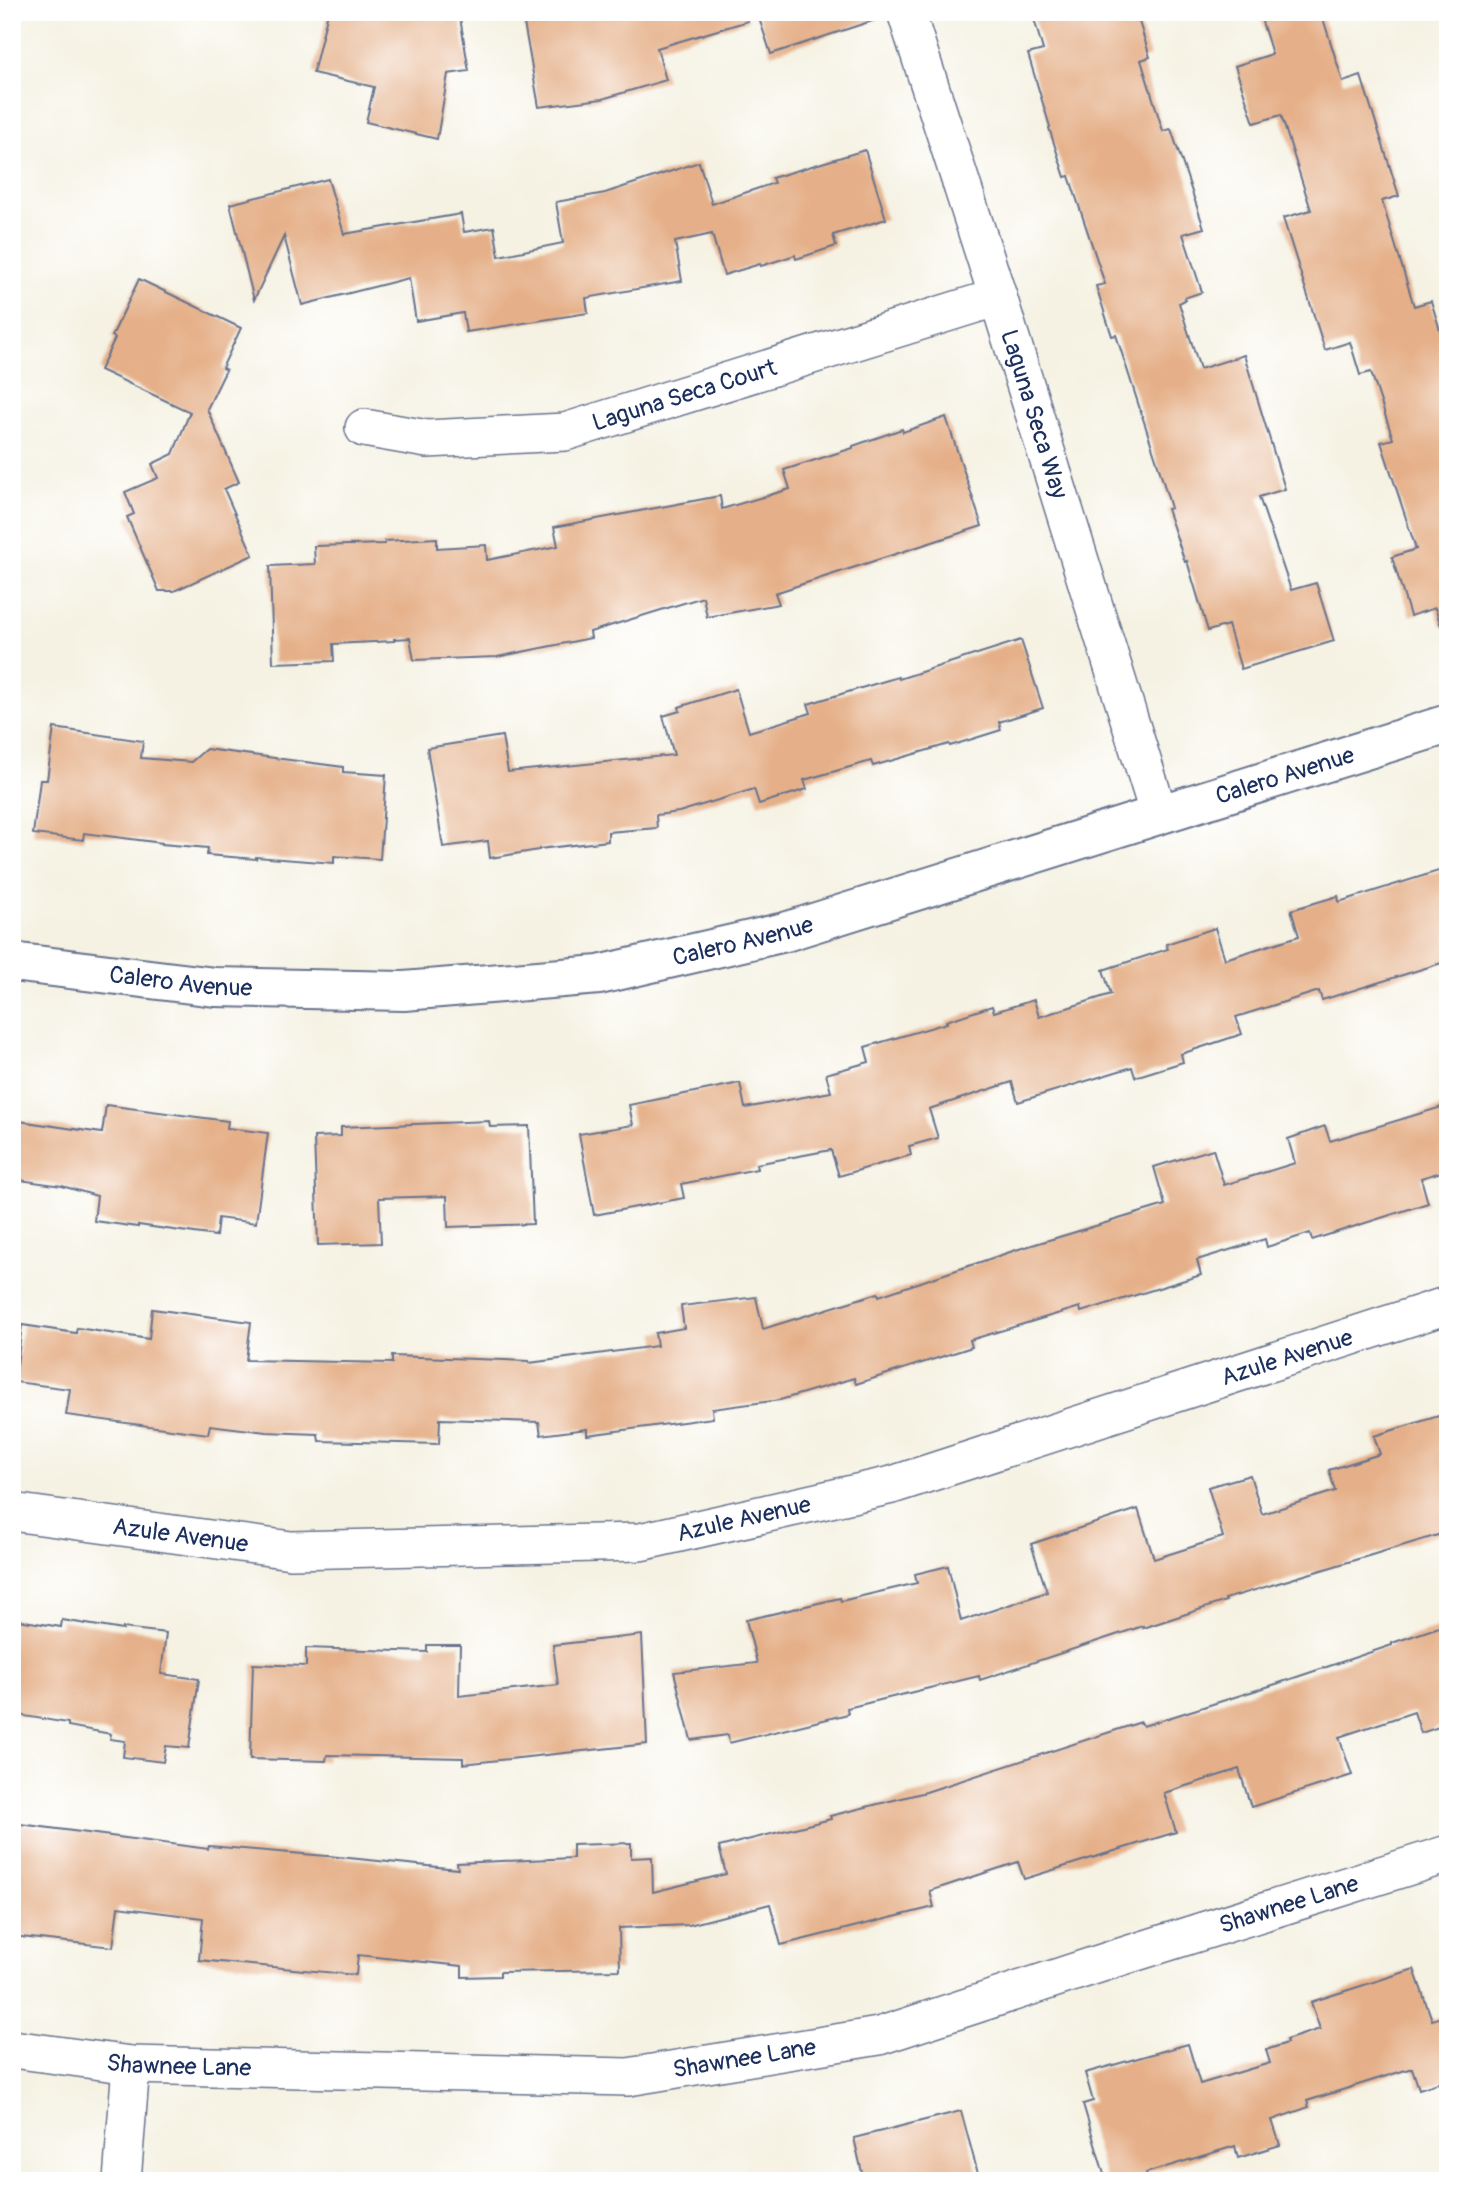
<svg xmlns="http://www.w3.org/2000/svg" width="1460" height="2193" font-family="Pangolin,sans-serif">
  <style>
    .building { fill: #e5b089 }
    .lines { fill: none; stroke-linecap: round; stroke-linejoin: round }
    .minor-casing { stroke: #67738d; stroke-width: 40 }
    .tertiary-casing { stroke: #67738d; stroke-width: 42 }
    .minor { stroke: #fff; stroke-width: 37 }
    .tertiary { stroke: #fff; stroke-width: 38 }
    .labels { text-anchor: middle; stroke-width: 5; stroke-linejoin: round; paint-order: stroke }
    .street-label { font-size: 24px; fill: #1b2f5e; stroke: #fff }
  </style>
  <rect width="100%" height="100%" fill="#fff"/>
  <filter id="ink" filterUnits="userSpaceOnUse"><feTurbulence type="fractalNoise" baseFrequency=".0143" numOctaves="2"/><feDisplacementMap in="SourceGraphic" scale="14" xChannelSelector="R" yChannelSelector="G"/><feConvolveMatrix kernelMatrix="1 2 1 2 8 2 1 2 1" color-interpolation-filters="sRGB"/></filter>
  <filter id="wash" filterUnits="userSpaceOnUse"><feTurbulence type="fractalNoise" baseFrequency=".00686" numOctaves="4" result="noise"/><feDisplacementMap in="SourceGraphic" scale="28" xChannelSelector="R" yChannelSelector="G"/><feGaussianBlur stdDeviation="1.57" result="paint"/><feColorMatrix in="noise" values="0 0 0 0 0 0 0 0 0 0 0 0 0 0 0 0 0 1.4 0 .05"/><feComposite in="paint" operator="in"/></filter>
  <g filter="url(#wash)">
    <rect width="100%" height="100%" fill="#f5f2e3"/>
    <g id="blocks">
      <g class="building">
        <path d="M 328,12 L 459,12 L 469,71 L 448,74 L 437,139 L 366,122 L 374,87 L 313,73 Z"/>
        <path d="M 522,12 L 746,12 L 748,21 L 657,48 L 666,80 L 602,99 L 539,107 Z"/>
        <path d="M 757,12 L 877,12 L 878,19 L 771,54 Z"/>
        <path d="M 1032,12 L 1136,12 L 1150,57 L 1141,60 L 1163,131 L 1171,129 L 1204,228 L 1183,234 L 1202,292 L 1184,298 L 1185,300 L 1179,303 L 1200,369 L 1244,355 L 1285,489 L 1259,497 L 1291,590 L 1316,583 L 1334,641 L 1241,669 L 1228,625 L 1208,631 L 1187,561 L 1185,562 L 1167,509 L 1171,508 L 1158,465 L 1116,335 L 1112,336 L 1096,286 L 1105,284 L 1069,176 L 1065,177 L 1049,128 L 1050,127 L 1028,54 L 1043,50 Z"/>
        <path d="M 1259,12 L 1321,12 L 1343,82 L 1361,76 L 1389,164 L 1399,196 L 1382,201 L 1414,306 L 1431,301 L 1448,356 L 1448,625 L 1441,626 L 1435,608 L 1410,616 L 1392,557 L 1416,549 L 1381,442 L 1393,439 L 1371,372 L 1360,375 L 1350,342 L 1325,350 L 1283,218 L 1311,210 L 1281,115 L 1254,123 L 1235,66 L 1272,54 Z"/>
        <path d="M 865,150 L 886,219 L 833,235 L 836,246 L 796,259 L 795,255 L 761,266 L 760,264 L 724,275 L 712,234 L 675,242 L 682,281 L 586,298 L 588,313 L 466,332 L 463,313 L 416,321 L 409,278 L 302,305 L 284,236 L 254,300 L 230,204 L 328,179 L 344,234 L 461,214 L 464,232 L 494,227 L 499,256 L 563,243 L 556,202 L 605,193 L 699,162 L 712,204 L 774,183 L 772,178 Z"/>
        <path d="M 139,279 L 241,328 L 222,368 L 226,370 L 207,409 L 239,482 L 224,489 L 253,555 L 174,591 L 159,591 L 127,517 L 134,514 L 125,492 L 158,478 L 152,464 L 173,454 L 190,412 L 100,370 L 115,338 L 112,336 Z"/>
        <path d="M 946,417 L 982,526 L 775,593 L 779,604 L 707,617 L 703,597 L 590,632 L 591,638 L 497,657 L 414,660 L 410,638 L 394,639 L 394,641 L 333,644 L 334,661 L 273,663 L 270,566 L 315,564 L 314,546 L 385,544 L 385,541 L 437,538 L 437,548 L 486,545 L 487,560 L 558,546 L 554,527 L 720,496 L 722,509 L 790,489 L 784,470 L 853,448 L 853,446 L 902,429 L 903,432 Z"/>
        <path d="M 1021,640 L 1043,708 L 999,722 L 1001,730 L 950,746 L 949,744 L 873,766 L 871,761 L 804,780 L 807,789 L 759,804 L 754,789 L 679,812 L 656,815 L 657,828 L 608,832 L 608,841 L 539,849 L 539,850 L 490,858 L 488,841 L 443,847 L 427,748 L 502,736 L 508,772 L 674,755 L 663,716 L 680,711 L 679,707 L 736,689 L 749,732 L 811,713 L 808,704 L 898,677 L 899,679 Z"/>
        <path d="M 54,728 L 143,741 L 141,758 L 191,762 L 206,749 L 343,767 L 343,772 L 386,775 L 380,859 L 334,856 L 334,863 L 256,857 L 256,859 L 207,855 L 208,848 L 162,844 L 162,843 L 84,833 L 83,840 L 33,834 L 40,780 L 47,780 Z"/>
        <path d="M 1448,868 L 1448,961 L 1322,1000 L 1319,991 L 1236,1017 L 1242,1034 L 1181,1054 L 1183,1062 L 1135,1077 L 1132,1067 L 1018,1102 L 1012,1082 L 929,1109 L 938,1138 L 909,1146 L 911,1155 L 839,1176 L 831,1150 L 756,1164 L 757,1169 L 681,1184 L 684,1198 L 594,1215 L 579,1134 L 633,1125 L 629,1105 L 740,1083 L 745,1108 L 831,1092 L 826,1074 L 869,1062 L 865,1047 L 947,1023 L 946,1021 L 992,1006 L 994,1012 L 1034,1000 L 1039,1017 L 1111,994 L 1103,970 L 1168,949 L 1166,944 L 1215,928 L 1225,959 L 1299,936 L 1291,910 L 1338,896 L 1339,902 Z"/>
        <path d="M 106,1105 L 228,1121 L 227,1128 L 268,1133 L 256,1223 L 218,1218 L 216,1236 L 138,1225 L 138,1227 L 94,1221 L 97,1196 L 62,1186 L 12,1179 L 12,1120 L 102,1133 Z"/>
        <path d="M 1448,1105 L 1448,1170 L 1421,1178 L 1428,1203 L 1312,1240 L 1310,1233 L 1267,1247 L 1265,1239 L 1197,1260 L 1201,1275 L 1081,1312 L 1080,1307 L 970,1340 L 972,1347 L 856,1384 L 854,1378 L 780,1400 L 712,1409 L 713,1418 L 587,1435 L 587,1429 L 541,1435 L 539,1422 L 440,1419 L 439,1444 L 319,1441 L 318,1434 L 266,1432 L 210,1425 L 208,1434 L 66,1415 L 70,1389 L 15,1382 L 22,1325 L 76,1333 L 77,1328 L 149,1339 L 152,1309 L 251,1322 L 246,1360 L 392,1363 L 392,1356 L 529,1361 L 529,1363 L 657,1346 L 655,1333 L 684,1328 L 681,1306 L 756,1297 L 763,1329 L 878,1293 L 879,1296 L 1019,1249 L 1165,1205 L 1154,1167 L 1213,1149 L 1224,1185 L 1295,1163 L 1288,1139 L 1325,1126 L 1330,1141 Z"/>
        <path d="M 489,1121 L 490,1127 L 529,1126 L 533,1224 L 448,1227 L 447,1196 L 379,1198 L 381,1243 L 318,1245 L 314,1137 L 341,1136 L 341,1127 Z"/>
        <path d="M 1448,1413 L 1448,1532 L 1225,1599 L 1226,1601 L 1143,1628 L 1143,1626 L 980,1680 L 979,1676 L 847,1708 L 848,1714 L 729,1743 L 728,1735 L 691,1740 L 674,1672 L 757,1663 L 746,1620 L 840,1598 L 841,1601 L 917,1583 L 915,1574 L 948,1566 L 961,1621 L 1047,1592 L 1031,1544 L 1138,1509 L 1154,1559 L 1223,1537 L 1208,1487 L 1250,1475 L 1262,1514 L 1335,1491 L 1329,1470 L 1380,1454 L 1374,1436 Z"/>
        <path d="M 12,1619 L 61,1627 L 62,1620 L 123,1630 L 123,1628 L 166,1633 L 161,1674 L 199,1679 L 189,1748 L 166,1746 L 163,1762 L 123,1757 L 125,1741 L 110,1739 L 111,1734 L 68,1726 L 68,1723 L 12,1714 Z"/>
        <path d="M 1448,1624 L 1448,1724 L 1421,1733 L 1414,1712 L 1339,1737 L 1352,1775 L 1251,1807 L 1239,1769 L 1164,1793 L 1176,1832 L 1024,1879 L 1018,1862 L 930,1891 L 934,1907 L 781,1945 L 770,1904 L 689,1925 L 619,1928 L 620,1970 L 500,1972 L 500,1976 L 462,1977 L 462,1966 L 358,1955 L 356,1975 L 199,1960 L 203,1918 L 118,1907 L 113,1947 L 12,1936 L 12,1823 L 208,1849 L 209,1846 L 339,1857 L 458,1869 L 457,1863 L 573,1858 L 573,1845 L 631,1843 L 631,1858 L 652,1857 L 653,1892 L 726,1874 L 719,1847 L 831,1819 L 830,1816 L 926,1792 L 1141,1722 L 1143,1726 L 1276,1684 L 1392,1645 L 1392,1643 Z"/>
        <path d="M 642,1635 L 647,1744 L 463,1764 L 463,1758 L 327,1755 L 326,1761 L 250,1759 L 253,1664 L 306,1666 L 306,1648 L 427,1652 L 427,1645 L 460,1645 L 459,1696 L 558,1685 L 553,1645 Z"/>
        <path d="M 1414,1969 L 1432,2020 L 1448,2015 L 1448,2080 L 1419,2089 L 1412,2068 L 1307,2101 L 1309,2107 L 1272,2120 L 1280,2145 L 1238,2158 L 1235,2146 L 1146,2173 L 1148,2181 L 1106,2181 L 1083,2104 L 1093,2101 L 1085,2073 L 1188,2044 L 1200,2084 L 1270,2063 L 1266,2050 L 1287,2043 L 1286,2040 L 1320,2029 L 1311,2002 Z"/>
        <path d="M 961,2111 L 980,2181 L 864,2181 L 854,2138 Z"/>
      </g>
    </g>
  </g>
  <g filter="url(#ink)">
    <use href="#blocks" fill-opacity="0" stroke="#67738d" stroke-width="2"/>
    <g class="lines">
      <defs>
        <g id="minor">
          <path id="s1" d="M 906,12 L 998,297 L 1159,815"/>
          <path id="s2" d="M 364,428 L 427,439 L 565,432 L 998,297"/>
          <path id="s3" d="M 12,1512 L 291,1550 L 640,1542 L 892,1485 L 1448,1305"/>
          <path id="s4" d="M 12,2049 L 131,2065 L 628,2077 L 879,2036 L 1114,1959 L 1448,1854"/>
          <path d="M 122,2181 L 131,2065"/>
        </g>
        <g id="tertiary">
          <path id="s5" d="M 12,962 L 215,987 L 404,991 L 599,975 L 785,932 L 1448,724"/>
        </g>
      </defs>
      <use href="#minor" class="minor-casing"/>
      <use href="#tertiary" class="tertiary-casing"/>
      <use href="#minor" class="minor"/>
      <use href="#tertiary" class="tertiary"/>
    </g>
  </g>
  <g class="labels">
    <g class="street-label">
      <text dy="8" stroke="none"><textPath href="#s2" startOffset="327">Laguna Seca Court</textPath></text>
      <text dy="8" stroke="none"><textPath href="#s1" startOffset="422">Laguna Seca Way</textPath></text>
      <text dy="8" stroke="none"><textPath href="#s5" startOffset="1304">Calero Avenue</textPath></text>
      <text dy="8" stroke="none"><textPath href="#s5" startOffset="737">Calero Avenue</textPath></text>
      <text dy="8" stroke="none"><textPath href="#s5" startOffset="170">Calero Avenue</textPath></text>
      <text dy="8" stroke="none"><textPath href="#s3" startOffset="1304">Azule Avenue</textPath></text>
      <text dy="8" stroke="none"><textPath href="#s3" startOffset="737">Azule Avenue</textPath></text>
      <text dy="8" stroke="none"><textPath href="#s3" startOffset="170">Azule Avenue</textPath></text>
      <text dy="8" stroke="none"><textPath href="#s4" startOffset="1302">Shawnee Lane</textPath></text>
      <text dy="8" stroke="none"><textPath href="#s4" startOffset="735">Shawnee Lane</textPath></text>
      <text dy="8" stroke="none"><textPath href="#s4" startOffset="168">Shawnee Lane</textPath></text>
    </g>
  </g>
  <rect width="1460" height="2193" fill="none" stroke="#fff" stroke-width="42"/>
</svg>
